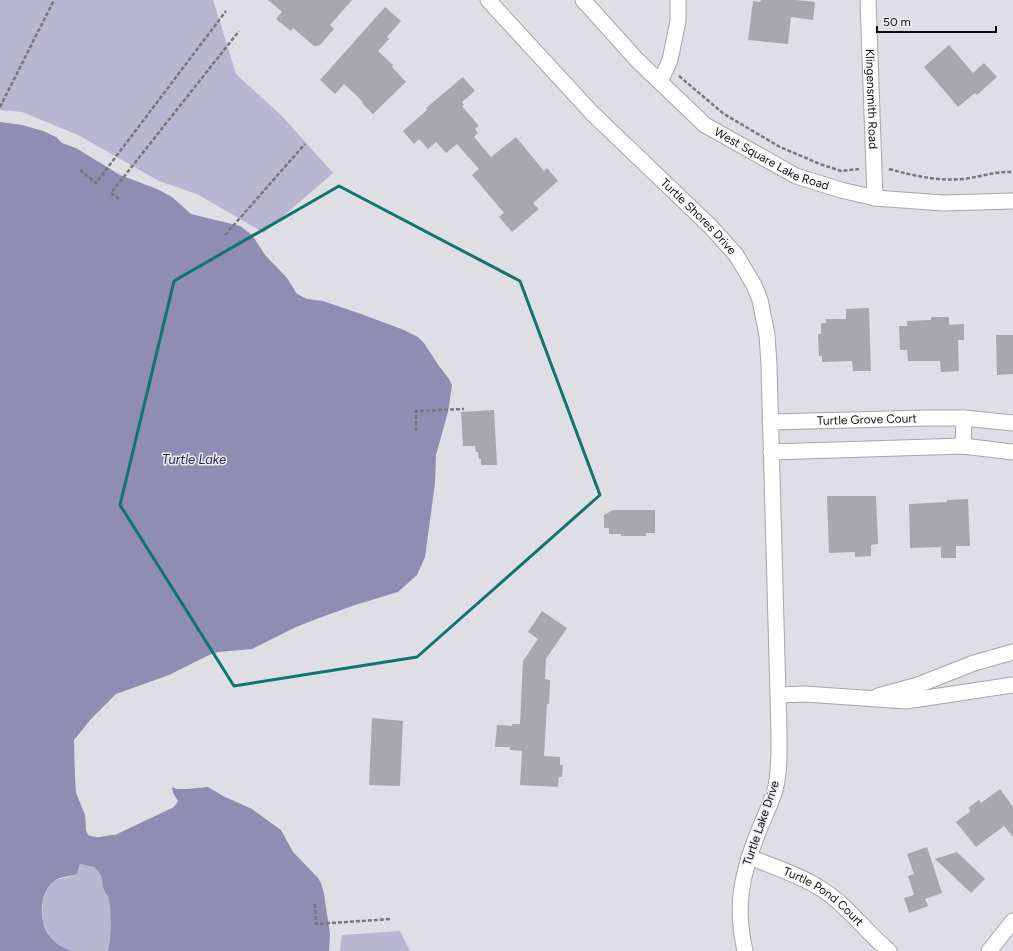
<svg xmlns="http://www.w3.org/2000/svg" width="1013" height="951" font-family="Figtree,sans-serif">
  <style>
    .green { fill: #b8b6d0 }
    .water { fill: #8f8db1 }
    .building { fill: #a7a7ac }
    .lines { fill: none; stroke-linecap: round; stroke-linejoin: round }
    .minor-casing { stroke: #a5a5ab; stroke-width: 17 }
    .path { stroke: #78777b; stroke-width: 2.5; stroke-dasharray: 4 2; stroke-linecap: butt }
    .minor { stroke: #fff; stroke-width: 15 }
    .marked { fill: none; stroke: #0f766e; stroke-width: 3; stroke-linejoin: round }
    .labels { text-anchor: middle; stroke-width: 3; stroke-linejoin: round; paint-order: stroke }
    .street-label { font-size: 12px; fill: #0d0d0f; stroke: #ececf2 }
    .water-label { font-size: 13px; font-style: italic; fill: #28204f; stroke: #ececf2 }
  </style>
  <rect width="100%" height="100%" fill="#dfdee4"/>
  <g class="green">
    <path d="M 0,0 L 213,0 L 236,74 L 282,116 L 333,173 L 264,233 L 197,194 L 159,181 L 78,135 L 22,112 L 0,110 Z"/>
    <path d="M 80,864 L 94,867 C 105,877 100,880 105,892 C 106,895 107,894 108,897 C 112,910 111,938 108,951 L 71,951 L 55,943 L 50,937 L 43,922 L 42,913 L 43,900 L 48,888 L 54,880 L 70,877 L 78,872 Z"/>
    <path d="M 400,931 L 410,951 L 340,951 L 342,935 Z"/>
  </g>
  <path class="water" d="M 0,122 L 22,125 L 43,131 L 56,137 L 62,143 L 76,148 L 120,175 L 157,189 L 172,197 L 191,214 L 240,226 L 252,235 L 265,255 L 287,278 L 297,294 L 307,299 L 323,301 L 361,314 L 404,330 L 418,337 L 424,343 L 439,366 L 449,379 L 452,385 L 448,412 L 436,455 L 435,483 L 425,557 L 417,575 L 398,592 L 355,605 L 319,618 L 296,627 L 252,649 L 218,652 L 209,655 L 169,675 L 116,694 L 91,719 L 74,740 L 75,777 L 76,793 L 85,815 L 86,830 L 88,835 C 101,840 103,835 115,835 L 174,807 L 178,801 L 173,793 L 172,787 L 177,789 L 187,789 L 208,787 L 223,796 L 252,809 L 281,830 L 293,852 L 318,878 L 321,883 L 324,894 L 330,934 L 329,951 L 108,951 C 111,938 112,910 108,897 C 107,894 106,895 105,892 C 100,880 105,877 94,867 L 80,864 L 77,874 C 70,877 59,876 54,881 C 37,895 38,928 55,942 C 59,946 66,948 71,951 L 0,951 Z"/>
  <g class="building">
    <path d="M 268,0 L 352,0 L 330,25 L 334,29 L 320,45 L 314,46 L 293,28 L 291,31 L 276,19 L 282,12 Z"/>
    <path d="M 761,0 L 796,0 L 815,2 L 813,20 L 791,17 L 788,44 L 748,40 L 753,1 L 760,2 Z"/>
    <path d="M 385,7 L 401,21 L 387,37 L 389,39 L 378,51 L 393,65 L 392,67 L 406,82 L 373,114 L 362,103 L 363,102 L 344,84 L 335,94 L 320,80 Z"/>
    <path d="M 949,45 L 973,73 L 984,63 L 997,77 L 977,95 L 975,93 L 958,107 L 924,67 Z"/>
    <path d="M 463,77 L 475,91 L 462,102 L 464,105 L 462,106 L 479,126 L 475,129 L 478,133 L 474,137 L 491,157 L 516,137 L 544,171 L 547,168 L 558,181 L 533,203 L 539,209 L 512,232 L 499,217 L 504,213 L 472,175 L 479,169 L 457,144 L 446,153 L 436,142 L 428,149 L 419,139 L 414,144 L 403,131 L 427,110 L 426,108 Z"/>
    <path d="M 869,308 L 871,371 L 853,371 L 852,361 L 822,362 L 822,356 L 819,356 L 818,334 L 821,334 L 821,323 L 826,323 L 826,319 L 846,319 L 846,309 Z"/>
    <path d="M 931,317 L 949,317 L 949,325 L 964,324 L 964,340 L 958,340 L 959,371 L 941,372 L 940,361 L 908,361 L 907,350 L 900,350 L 899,326 L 907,326 L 907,321 L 931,320 Z"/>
    <path d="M 996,335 L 1013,335 L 1013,374 L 997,375 Z"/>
    <path d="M 494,410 L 497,465 L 481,465 L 481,459 L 479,459 L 478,452 L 476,452 L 475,446 L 463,446 L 461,412 Z"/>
    <path d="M 827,496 L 876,496 L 878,544 L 871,545 L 871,556 L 855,557 L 855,552 L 829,553 Z"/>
    <path d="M 968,499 L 970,546 L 956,546 L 956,558 L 941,558 L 941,547 L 910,548 L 909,504 L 947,502 L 947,500 Z"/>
    <path d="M 613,510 L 655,510 L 655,533 L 646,533 L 646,536 L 621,536 L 621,534 L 609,534 L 609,528 L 604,528 L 604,515 Z"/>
    <path d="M 542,611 L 567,628 L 546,659 L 545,679 L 550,680 L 549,704 L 547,704 L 544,756 L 560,757 L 560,765 L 563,765 L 562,777 L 559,777 L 558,787 L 520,785 L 522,751 L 510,750 L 510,747 L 495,747 L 497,725 L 512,726 L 512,724 L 520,724 L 523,661 L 538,639 L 528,632 Z"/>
    <path d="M 372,718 L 403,721 L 400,786 L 369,785 Z"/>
    <path d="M 1000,789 L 1013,807 L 1013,837 L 1004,826 L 976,847 L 956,822 L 971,811 L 968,808 L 979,800 L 981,803 Z"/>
    <path d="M 927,847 L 942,893 L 925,899 L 928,906 L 909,913 L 904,898 L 914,895 L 908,876 L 914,874 L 907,854 Z"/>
    <path d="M 957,852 L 985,879 L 971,893 L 935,859 Z"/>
  </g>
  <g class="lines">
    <defs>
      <g id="minor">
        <path id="s1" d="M 488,0 L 592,113 L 711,227 L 736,255 L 754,285 L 760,300 L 767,335 L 769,365 L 779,732 C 779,751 780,771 775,790 C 770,806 763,820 757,835 C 741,877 735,907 745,951"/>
        <path id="s2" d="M 583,0 L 637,60 L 705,125 L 796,176 L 841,190 L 875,198 L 943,203 L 1013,201"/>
        <path id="s3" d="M 868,0 L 875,198"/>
        <path d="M 660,82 L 670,60 L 678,21 L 678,0"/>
        <path id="s4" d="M 770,422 L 928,418 L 964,418 L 1013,423"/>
        <path d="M 963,446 L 964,418"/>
        <path d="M 771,452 L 963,446 L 1013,452"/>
        <path d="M 779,695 L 805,694 L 906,701 L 1013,685"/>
        <path d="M 878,696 L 918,685 L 974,663 L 1013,652"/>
        <path id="s5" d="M 749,857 C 772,866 802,876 823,890 C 848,906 866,932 889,951"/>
        <path d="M 989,951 L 1013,921"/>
      </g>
    </defs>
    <use href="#minor" class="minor-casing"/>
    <g class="path">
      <path d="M 679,76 L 724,114 L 780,147 L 820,164 L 841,171 L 859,169"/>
      <path d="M 0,107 L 54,0"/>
      <path d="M 889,169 C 915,176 936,181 963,179 C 980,177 996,171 1013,172"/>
      <path d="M 80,170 L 96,183 L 226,11"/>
      <path d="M 119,199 L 111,193 L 239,31"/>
      <path d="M 225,235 L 305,144"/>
      <path d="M 416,431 L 416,411 L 464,409"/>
      <path d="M 315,904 L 316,924 L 391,919"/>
    </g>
    <use href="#minor" class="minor"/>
  </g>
  <path class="marked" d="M 339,186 L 520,281 L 600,495 L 417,657 L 234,686 L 120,505 L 174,281 Z"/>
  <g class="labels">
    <g class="street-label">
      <text dy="4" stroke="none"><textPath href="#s3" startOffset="99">Klingensmith Road</textPath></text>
      <text dy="4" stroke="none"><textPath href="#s2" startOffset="250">West Square Lake Road</textPath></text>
      <text dy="4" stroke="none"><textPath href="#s1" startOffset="302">Turtle Shores Drive</textPath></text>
      <text dy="4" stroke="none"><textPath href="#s4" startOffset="97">Turtle Grove Court</textPath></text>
      <text transform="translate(761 823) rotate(-71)" y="4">Turtle Lake Drive</text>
      <text dy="4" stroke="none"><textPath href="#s5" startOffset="85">Turtle Pond Court</textPath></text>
    </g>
    <g class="water-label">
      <text x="194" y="464">Turtle Lake</text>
    </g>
  </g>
  <path d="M877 26v6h119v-6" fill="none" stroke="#0d0d0f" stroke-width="2"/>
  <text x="883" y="26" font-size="12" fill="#0d0d0f" stroke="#ececf2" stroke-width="3" paint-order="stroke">50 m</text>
</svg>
